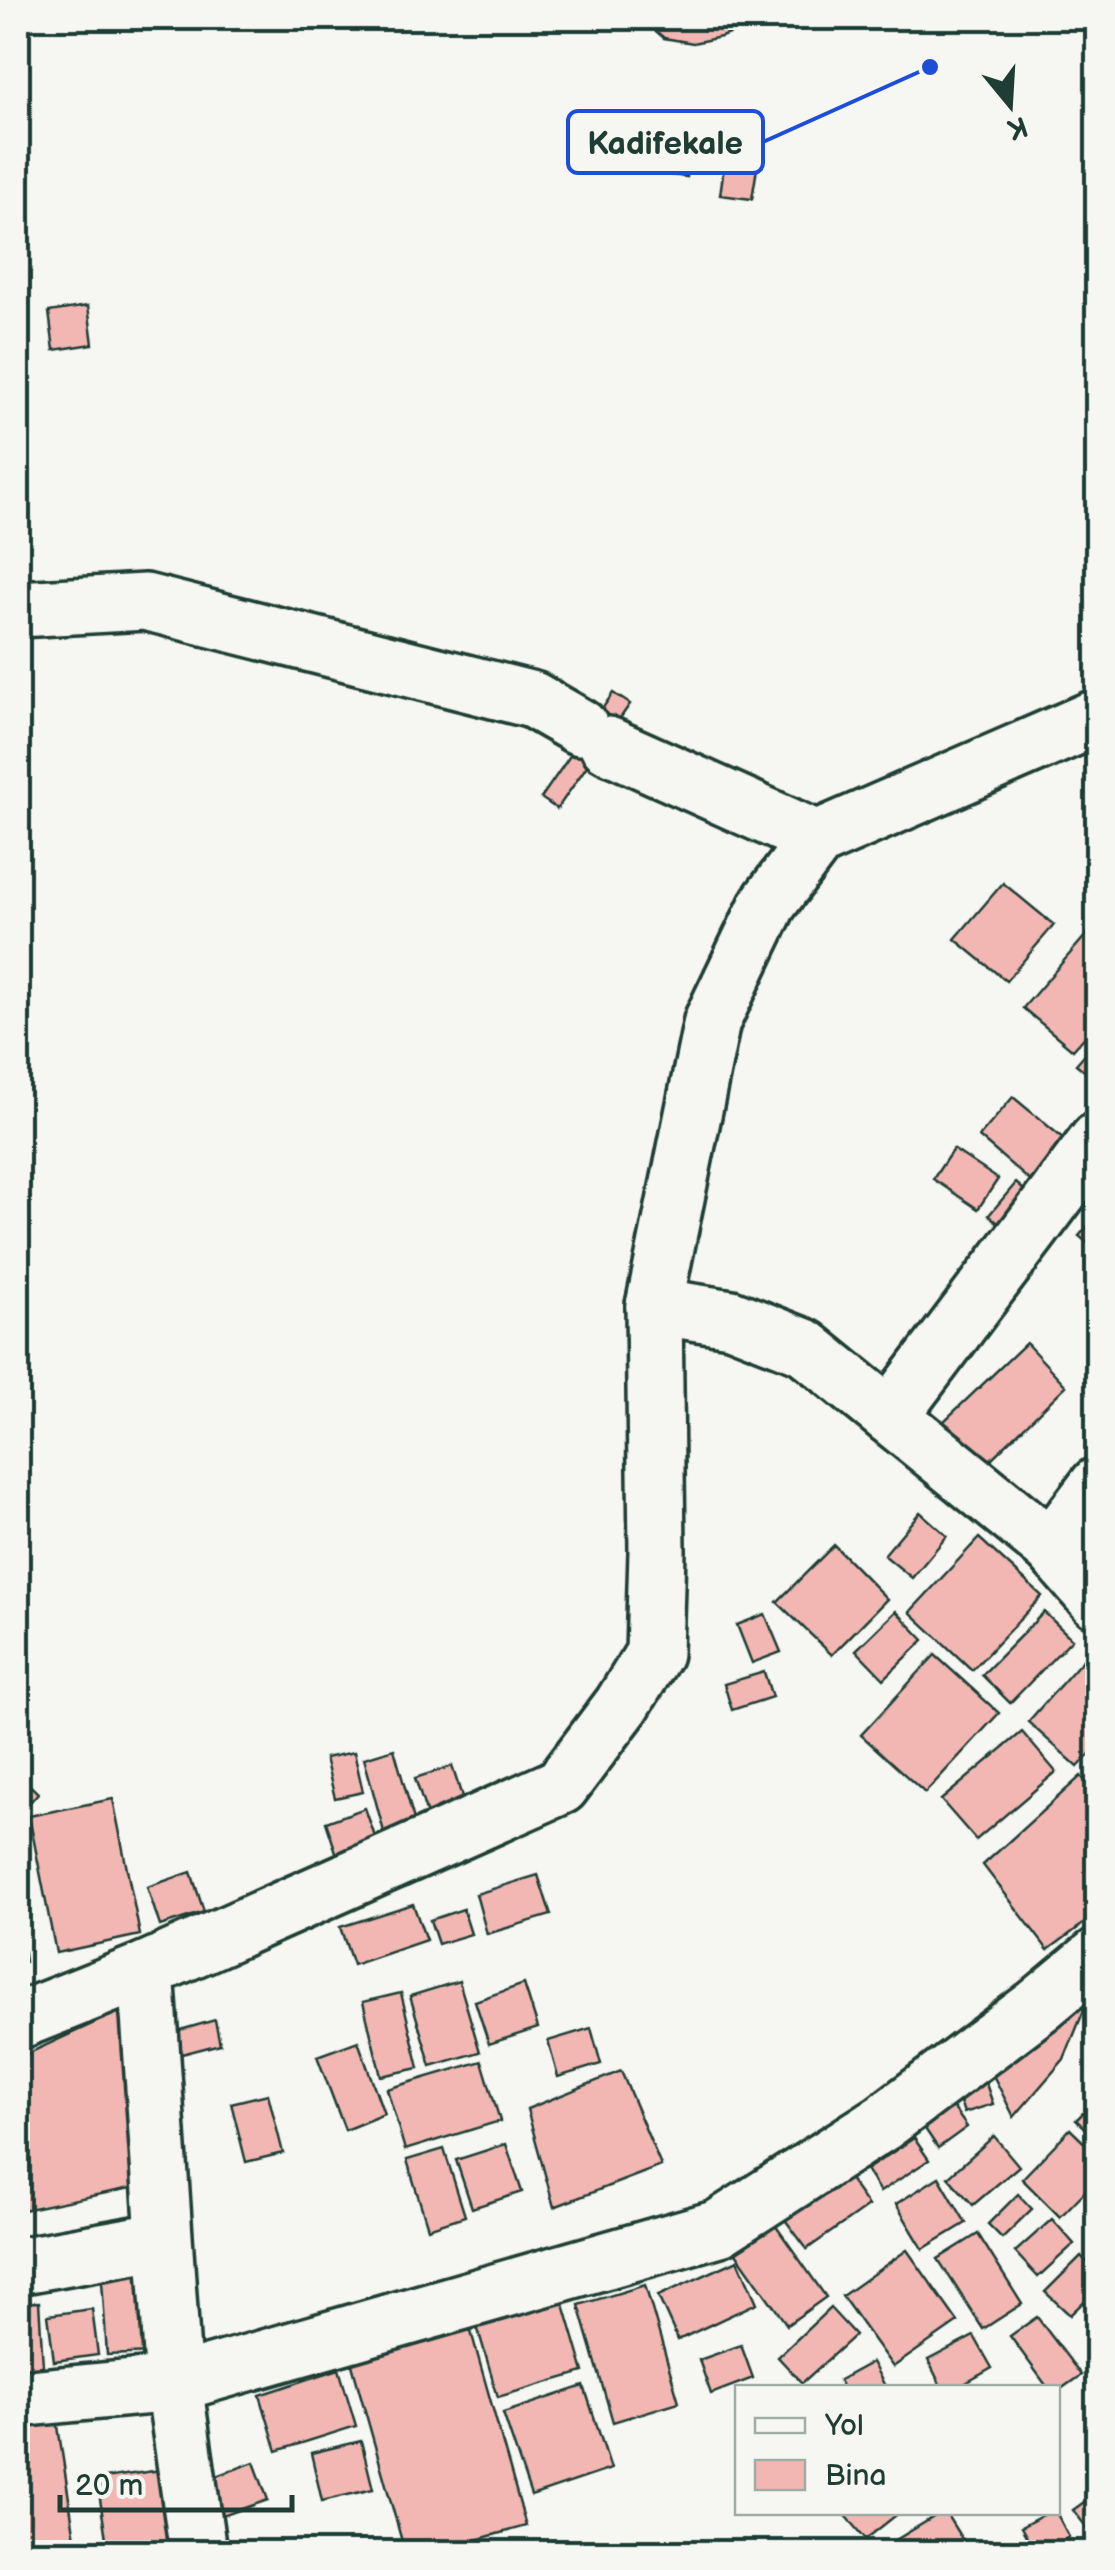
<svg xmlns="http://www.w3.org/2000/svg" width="1115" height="2570" font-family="'Balsamiq Sans',sans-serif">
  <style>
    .building { fill: #f3b7b3; stroke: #1f3d34; stroke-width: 2.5 }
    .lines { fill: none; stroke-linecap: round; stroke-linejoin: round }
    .minor-casing { stroke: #1f3d34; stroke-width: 62 }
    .minor { stroke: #f6f6f2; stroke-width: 55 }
    .leader { fill: none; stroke: #1d4ed8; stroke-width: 4 }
    .callout-dot { fill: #1d4ed8; stroke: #f6f6f2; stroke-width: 4 }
    .callout { fill: #f6f6f2; stroke: #1d4ed8; stroke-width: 4 }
    .callout-label { font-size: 32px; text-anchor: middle; font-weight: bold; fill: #1f3d34 }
  </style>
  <rect width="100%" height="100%" fill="#f6f6f2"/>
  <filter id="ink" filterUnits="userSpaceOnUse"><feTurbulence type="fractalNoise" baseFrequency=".01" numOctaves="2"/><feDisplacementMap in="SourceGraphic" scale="20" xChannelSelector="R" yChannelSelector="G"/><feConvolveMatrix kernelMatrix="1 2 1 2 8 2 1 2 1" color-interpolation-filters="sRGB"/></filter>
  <g filter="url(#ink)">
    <g class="building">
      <path d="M 646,18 L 741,18 L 744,28 L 721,37 L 693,43 L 664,38 L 650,26 Z"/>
      <path d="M 661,125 L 694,130 L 687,177 L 654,173 Z"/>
      <path d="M 726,152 L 759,156 L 752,199 L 720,195 Z"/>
      <path d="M 88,306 L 93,344 L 54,350 L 49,312 Z"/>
      <path d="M 613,693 L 630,704 L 557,809 L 541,798 Z"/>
      <path d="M 1003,883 L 1054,925 L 1006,981 L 955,939 Z"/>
      <path d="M 1093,927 L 1098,931 L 1098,1022 L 1073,1050 L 1023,1008 Z"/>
      <path d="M 1098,1039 L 1098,1082 L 1076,1064 Z"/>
      <path d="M 1013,1097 L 1071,1145 L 1035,1185 L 979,1137 Z"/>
      <path d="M 953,1149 L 998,1179 L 978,1209 L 933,1179 Z"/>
      <path d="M 1016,1183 L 1041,1205 L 1014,1237 L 989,1215 Z"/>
      <path d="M 1098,1215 L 1098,1252 L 1079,1236 Z"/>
      <path d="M 1026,1343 L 1066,1386 L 985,1465 L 943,1422 Z"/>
      <path d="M 920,1512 L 947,1536 L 912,1578 L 884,1555 Z"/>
      <path d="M 979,1538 L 1042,1596 L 972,1670 L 910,1612 Z"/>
      <path d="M 834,1545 L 887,1599 L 832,1655 L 777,1602 Z"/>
      <path d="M 896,1611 L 924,1640 L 884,1679 L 856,1650 Z"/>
      <path d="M 1044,1612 L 1072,1639 L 1010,1703 L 982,1675 Z"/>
      <path d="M 765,1614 L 781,1652 L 752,1663 L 737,1625 Z"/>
      <path d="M 1094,1647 L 1098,1651 L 1098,1745 L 1078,1767 L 1028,1722 Z"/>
      <path d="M 935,1655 L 999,1713 L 925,1793 L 861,1735 Z"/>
      <path d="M 764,1672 L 772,1697 L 732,1710 L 724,1684 Z"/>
      <path d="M 1022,1732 L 1056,1772 L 976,1840 L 941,1800 Z"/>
      <path d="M 394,1749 L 418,1834 L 387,1843 L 364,1758 Z"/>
      <path d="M 354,1752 L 363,1792 L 335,1798 L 325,1758 Z"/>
      <path d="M 452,1766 L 466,1809 L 429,1821 L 415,1778 Z"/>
      <path d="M 18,1774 L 38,1793 L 18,1816 Z"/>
      <path d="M 1081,1776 L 1098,1797 L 1098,1913 L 1048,1950 L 983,1865 Z"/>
      <path d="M 113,1799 L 140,1935 L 56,1953 L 29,1816 Z"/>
      <path d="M 365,1808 L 382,1857 L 342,1870 L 326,1822 Z"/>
      <path d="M 191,1872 L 204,1912 L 160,1926 L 147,1887 Z"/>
      <path d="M 538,1875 L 551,1915 L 487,1934 L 476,1894 Z"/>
      <path d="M 18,1900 L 25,1962 L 18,1963 Z"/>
      <path d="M 413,1904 L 426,1940 L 353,1965 L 340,1927 Z"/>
      <path d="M 463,1909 L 471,1934 L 438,1944 L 430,1920 Z"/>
      <path d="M 459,1981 L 480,2052 L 431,2066 L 410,1996 Z"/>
      <path d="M 524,1984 L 538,2028 L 489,2044 L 475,2001 Z"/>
      <path d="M 401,1993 L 419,2068 L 381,2076 L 363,2002 Z"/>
      <path d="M 1073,1996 L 1084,2010 L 1064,2059 L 1014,2117 L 988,2065 Z"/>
      <path d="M 129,2007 L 136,2187 L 18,2211 L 18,2058 Z"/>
      <path d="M 215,2020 L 220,2044 L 182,2054 L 177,2031 Z"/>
      <path d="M 591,2028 L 601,2064 L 558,2077 L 548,2041 Z"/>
      <path d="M 358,2041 L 384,2114 L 345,2130 L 317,2056 Z"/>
      <path d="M 482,2061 L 500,2121 L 405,2150 L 387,2089 Z"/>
      <path d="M 621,2071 L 661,2166 L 554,2207 L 527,2109 Z"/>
      <path d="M 983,2075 L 993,2104 L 964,2113 L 954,2084 Z"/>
      <path d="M 268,2094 L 283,2153 L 246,2162 L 231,2103 Z"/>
      <path d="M 945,2096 L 967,2127 L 938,2148 L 917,2117 Z"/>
      <path d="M 1098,2098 L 1098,2141 L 1076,2120 Z"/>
      <path d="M 1070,2129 L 1098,2156 L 1098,2178 L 1060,2217 L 1022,2179 Z"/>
      <path d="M 994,2136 L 1019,2166 L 973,2205 L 948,2177 Z"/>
      <path d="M 914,2138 L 929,2160 L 880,2192 L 866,2170 Z"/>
      <path d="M 506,2144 L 522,2192 L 472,2208 L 456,2160 Z"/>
      <path d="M 444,2149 L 465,2216 L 428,2228 L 407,2160 Z"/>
      <path d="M 842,2169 L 868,2206 L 807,2249 L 780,2213 Z"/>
      <path d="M 939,2177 L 966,2223 L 923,2249 L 896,2204 Z"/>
      <path d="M 1018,2194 L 1032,2209 L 1002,2238 L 988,2224 Z"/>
      <path d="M 768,2215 L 826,2297 L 787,2325 L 729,2243 Z"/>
      <path d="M 1052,2219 L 1074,2244 L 1038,2277 L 1015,2252 Z"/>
      <path d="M 978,2234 L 1022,2304 L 983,2329 L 938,2259 Z"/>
      <path d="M 907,2250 L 958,2322 L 893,2367 L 842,2296 Z"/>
      <path d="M 1081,2256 L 1098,2273 L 1098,2288 L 1070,2315 L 1045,2292 Z"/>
      <path d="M 738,2260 L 757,2303 L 678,2340 L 658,2296 Z"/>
      <path d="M 146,2264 L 151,2353 L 107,2355 L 101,2266 Z"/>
      <path d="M 645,2285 L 679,2402 L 613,2422 L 579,2305 Z"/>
      <path d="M 563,2301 L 584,2372 L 498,2397 L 477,2326 Z"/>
      <path d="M 39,2302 L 43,2366 L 18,2368 L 18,2303 Z"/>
      <path d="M 830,2308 L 855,2335 L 802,2383 L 778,2357 Z"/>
      <path d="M 92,2309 L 98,2355 L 54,2361 L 48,2315 Z"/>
      <path d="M 1037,2317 L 1081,2375 L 1058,2391 L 1058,2388 L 1048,2388 L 1010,2336 Z"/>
      <path d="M 470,2328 L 526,2526 L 432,2552 L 405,2552 L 351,2361 Z"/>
      <path d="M 974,2336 L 992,2368 L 957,2388 L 942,2388 L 928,2360 Z"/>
      <path d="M 741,2345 L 753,2378 L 711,2394 L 699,2360 Z"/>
      <path d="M 872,2362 L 886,2388 L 843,2388 L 839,2380 Z"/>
      <path d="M 339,2369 L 356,2426 L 277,2451 L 260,2395 Z"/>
      <path d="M 584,2386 L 611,2469 L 531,2496 L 503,2413 Z"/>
      <path d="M 56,2413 L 77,2552 L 18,2552 L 18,2418 Z"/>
      <path d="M 361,2441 L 373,2489 L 322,2501 L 311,2453 Z"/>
      <path d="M 254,2462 L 268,2500 L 211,2520 L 198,2483 Z"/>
      <path d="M 168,2469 L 180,2548 L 151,2552 L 108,2552 L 97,2479 Z"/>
      <path d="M 1098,2492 L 1098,2537 L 1095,2538 L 1073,2510 Z"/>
      <path d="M 843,2512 L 900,2512 L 866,2539 Z"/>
      <path d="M 942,2512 L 945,2512 L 970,2552 L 876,2552 Z"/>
      <path d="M 1049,2512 L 1056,2512 L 1069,2537 L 1041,2552 L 1035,2552 L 1021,2527 Z"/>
    </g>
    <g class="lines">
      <defs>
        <g id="minor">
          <path d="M 18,609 L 145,602 L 533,700 L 580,727"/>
          <path d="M 608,745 L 817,839"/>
          <path d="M 654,1306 L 731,1318 L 805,1347 L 1051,1547 L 1098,1601"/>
          <path d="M 890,1416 L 1098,1140"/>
          <path d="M 1051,1547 L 1098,1485"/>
          <path d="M 146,1970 L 174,2384 L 198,2552"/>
          <path d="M 18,2021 L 146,1970 L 561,1786 L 622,1705 L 654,1653 L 657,1551 L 654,1306 L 712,1021 L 768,904 L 817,839 L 1098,717"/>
          <path d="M 18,2266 L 163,2240"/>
          <path d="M 18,2399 L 174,2384 L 719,2228 L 884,2122 L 1038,2006 L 1098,1956"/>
        </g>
      </defs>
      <use href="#minor" class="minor-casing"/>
      <use href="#minor" class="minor"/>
    </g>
  </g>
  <path class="leader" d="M930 67L763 142"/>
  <circle class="callout-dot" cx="930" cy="67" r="10"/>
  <rect class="callout" x="568" y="111" width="195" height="62" rx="10"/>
  <g class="callout-label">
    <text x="665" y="154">Kadifekale</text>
  </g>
  <rect width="1115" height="2570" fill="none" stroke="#f6f6f2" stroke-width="60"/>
  <rect x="30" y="30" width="1055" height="2510" fill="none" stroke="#1f3d34" stroke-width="4" filter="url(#ink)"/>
  <rect x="735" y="2385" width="325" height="130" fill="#f6f6f2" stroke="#a0aca6" stroke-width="2.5"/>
  <rect x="755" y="2418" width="50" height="15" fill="#f6f6f2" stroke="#a0aca6" stroke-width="2.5"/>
  <text x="825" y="2435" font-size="30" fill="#1f3d34">Yol</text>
  <rect x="755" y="2460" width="50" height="30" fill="#f3b7b3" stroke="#a0aca6" stroke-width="2.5"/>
  <text x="825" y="2485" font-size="30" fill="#1f3d34">Bina</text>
  <g transform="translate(1010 105) rotate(162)" stroke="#f6f6f2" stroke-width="8" paint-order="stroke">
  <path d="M0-8L18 38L0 25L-18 38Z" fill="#1f3d34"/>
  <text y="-15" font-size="28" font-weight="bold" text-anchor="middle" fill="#1f3d34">K</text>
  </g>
  <path d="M60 2495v15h232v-15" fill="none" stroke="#1f3d34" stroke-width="5"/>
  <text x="75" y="2495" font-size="30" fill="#1f3d34" stroke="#f6f6f2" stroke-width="8" paint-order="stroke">20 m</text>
</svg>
